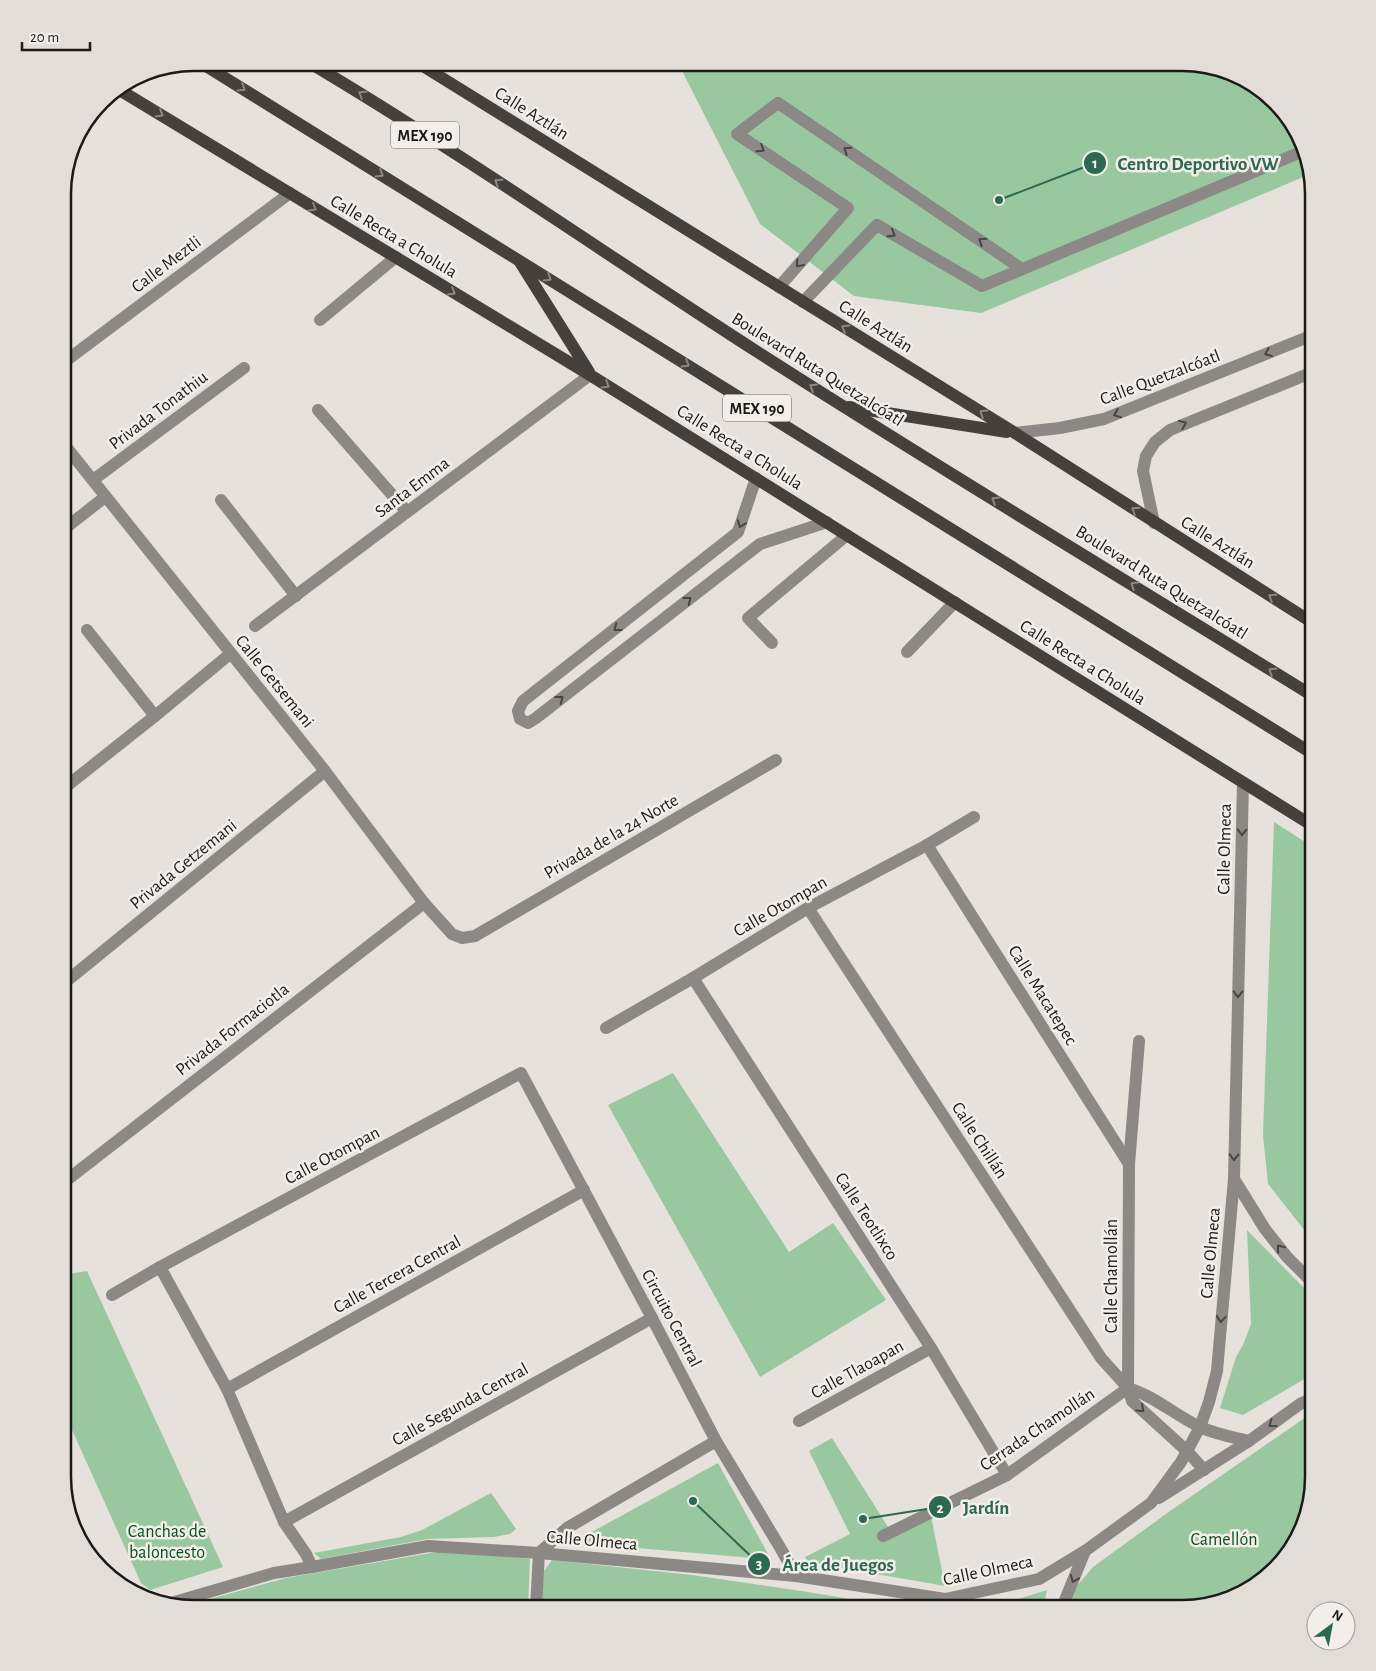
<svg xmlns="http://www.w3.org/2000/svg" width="1376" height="1671" font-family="'Alegreya Sans',sans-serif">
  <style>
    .green { fill: #99c8a0 }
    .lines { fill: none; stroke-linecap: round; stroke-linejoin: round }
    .minor { stroke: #8b8886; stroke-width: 12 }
    .major { stroke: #46403d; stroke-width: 12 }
    .oneway { stroke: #8b8681 }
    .oneway2 { stroke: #484643 }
    .labels { text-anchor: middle; stroke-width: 5; stroke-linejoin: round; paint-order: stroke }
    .shield { fill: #f3eee7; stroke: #5c5a55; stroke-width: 1 }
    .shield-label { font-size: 16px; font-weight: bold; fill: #1b1a17 }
    .street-label { font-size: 18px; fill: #1b1a17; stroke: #f3eee7 }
    .park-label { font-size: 18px; fill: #045121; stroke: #f3eee7 }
    .rim { fill: none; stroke: #1b1a17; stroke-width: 2.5 }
    .leader { fill: none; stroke: #2c6852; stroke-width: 2 }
    .callout-dot { fill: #2c6852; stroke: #f3eee7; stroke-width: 2 }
    .mark-label { font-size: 15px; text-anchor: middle; font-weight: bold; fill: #fff }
    .callout-label { font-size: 19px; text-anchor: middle; font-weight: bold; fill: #2c6852; stroke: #f3eee7; stroke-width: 5; stroke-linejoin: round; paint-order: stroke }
  </style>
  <rect width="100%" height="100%" fill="#e6e1da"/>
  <g class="green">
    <path d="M 678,63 L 1190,63 L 1247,80 L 1291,121 L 1308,175 L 981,313 L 854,296 L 760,224 Z"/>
    <path d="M 1274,822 L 1313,847 L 1313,1241 L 1268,1184 L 1263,1135 Z"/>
    <path d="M 673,1073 L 789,1252 L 833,1223 L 886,1300 L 760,1377 L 608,1105 Z"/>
    <path d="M 1247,1230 L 1304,1288 L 1313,1294 L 1313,1374 L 1243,1415 L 1220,1408 L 1236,1357 L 1243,1345 L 1251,1324 Z"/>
    <path d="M 87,1271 L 223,1567 L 150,1590 L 141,1583 L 63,1410 L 63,1275 Z"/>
    <path d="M 1313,1414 L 1313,1477 L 1300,1535 L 1255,1586 L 1182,1608 L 1068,1608 L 1076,1587 L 1093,1567 L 1170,1511 L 1306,1417 Z"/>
    <path d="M 832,1438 L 888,1527 L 930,1511 L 945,1586 L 807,1562 L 805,1557 L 850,1534 L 809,1451 Z"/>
    <path d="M 718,1463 L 768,1554 L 765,1559 L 579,1543 L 577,1540 Z"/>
    <path d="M 491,1493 L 516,1529 L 510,1534 L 494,1537 L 427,1539 L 321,1559 L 314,1553 L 401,1537 L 422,1530 Z"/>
    <path d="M 442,1551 L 485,1553 L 530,1559 L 528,1608 L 479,1608 L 470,1607 L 427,1608 L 194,1608 L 185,1606 L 286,1578 Z"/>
    <path d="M 552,1560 L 692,1575 L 808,1592 L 905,1608 L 541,1608 L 540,1604 L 544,1571 Z"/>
    <path d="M 1047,1590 L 1043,1608 L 990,1608 Z"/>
  </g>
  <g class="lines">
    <g class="minor">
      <path d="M 779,287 L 848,208 L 737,134 L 778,103 L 1022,269"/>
      <path d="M 803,302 L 877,225 L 982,286 L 1301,152"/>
      <path d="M 320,320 L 396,257"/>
      <path d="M 63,363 L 290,193"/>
      <path d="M 318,410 L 407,512"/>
      <path d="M 1015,433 L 1060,428 L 1104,419 L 1313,335"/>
      <path d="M 63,443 L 325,771 L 424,903 L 452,934 L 462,938 L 475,936 L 776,760"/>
      <path d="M 756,478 L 738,532 L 523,701 L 518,711 L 520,719 L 528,723 L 536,718 L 760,544 L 827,522"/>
      <path d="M 93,480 L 244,368"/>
      <path d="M 221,500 L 296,596"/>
      <path d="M 1154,523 L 1143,471 L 1146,456 L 1155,442 L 1170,430 L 1313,372"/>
      <path d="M 63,530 L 105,497"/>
      <path d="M 255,626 L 590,375"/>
      <path d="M 87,630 L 155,716"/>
      <path d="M 772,643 L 748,618 L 847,535"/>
      <path d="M 907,652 L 955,602"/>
      <path d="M 63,789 L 155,716 L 230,654"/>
      <path d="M 927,845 L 1129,1164"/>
      <path d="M 808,908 L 1101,1358 L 1128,1388 L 1132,1401 L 1188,1452 L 1204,1470"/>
      <path d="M 693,978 L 931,1348 L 1007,1475"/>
      <path d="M 63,984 L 325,771"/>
      <path d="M 606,1028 L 693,978 L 808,908 L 927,845 L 974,817"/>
      <path d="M 1234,1179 L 1265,1229 L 1287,1257 L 1313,1283"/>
      <path d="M 63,1183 L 424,903"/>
      <path d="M 160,1267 L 227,1389 L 284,1522 L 306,1554 L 312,1567"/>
      <path d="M 112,1295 L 160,1267 L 521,1073 L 652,1318 L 716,1441 L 781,1549 L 796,1576"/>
      <path d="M 1128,1388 L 1129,1164 L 1139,1041"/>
      <path d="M 1128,1388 C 1154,1396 1175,1415 1200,1427 C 1215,1434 1232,1437 1249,1441"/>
      <path d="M 227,1389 L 584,1190"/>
      <path d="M 799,1421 L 931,1348"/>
      <path d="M 1159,1498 L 1249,1441 L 1300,1404 L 1313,1398"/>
      <path d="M 284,1522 L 652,1318"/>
      <path d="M 883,1536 L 1007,1475 L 1128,1388"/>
      <path d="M 171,1603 L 274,1573 L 312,1567 L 428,1546 L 539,1553 L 796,1576 L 945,1599 L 1039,1579 L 1085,1551 L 1151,1503 L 1181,1462 L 1200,1427 L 1209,1402 L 1217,1371 L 1234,1179 L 1243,783"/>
      <path d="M 536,1608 L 539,1553 L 567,1528 L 716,1441"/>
      <path d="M 1063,1608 L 1065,1600 L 1085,1551"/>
    </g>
    <g class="major">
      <path d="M 201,63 L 1313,754"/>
      <path d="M 310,63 C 461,153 607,255 756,351 C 940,469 1127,581 1313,696"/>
      <path d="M 418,63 L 1015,433 L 1313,623"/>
      <path d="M 118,89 L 590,375 L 1313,826"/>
      <path d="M 520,262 L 589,372"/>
      <path d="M 849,407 L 1007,432"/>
    </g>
  </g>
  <defs><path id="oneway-chevron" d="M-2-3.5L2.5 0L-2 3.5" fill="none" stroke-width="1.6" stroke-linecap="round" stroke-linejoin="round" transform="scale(1.25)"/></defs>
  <g class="oneway">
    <use href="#oneway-chevron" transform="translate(242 88) rotate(32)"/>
    <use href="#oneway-chevron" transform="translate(362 94) rotate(-147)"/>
    <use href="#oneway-chevron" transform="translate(160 114) rotate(31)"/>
    <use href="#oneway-chevron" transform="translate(380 174) rotate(32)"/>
    <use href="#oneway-chevron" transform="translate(498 182) rotate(-147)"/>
    <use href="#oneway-chevron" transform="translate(313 208) rotate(31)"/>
    <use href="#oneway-chevron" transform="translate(548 278) rotate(32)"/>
    <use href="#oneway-chevron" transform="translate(452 292) rotate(31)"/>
    <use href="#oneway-chevron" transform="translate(845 328) rotate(-148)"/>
    <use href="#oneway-chevron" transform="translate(686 364) rotate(32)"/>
    <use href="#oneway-chevron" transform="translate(606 385) rotate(32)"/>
    <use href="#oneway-chevron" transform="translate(813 387) rotate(-148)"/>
    <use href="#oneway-chevron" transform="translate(983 413) rotate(-148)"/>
    <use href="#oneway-chevron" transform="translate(995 500) rotate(-148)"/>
    <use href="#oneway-chevron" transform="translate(1135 510) rotate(-147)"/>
    <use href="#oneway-chevron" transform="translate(1134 585) rotate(-148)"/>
    <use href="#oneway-chevron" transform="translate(1272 597) rotate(-148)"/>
    <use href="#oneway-chevron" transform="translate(1272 671) rotate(-148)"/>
  </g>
  <g class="oneway2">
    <use href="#oneway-chevron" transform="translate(761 149) rotate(34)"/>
    <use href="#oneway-chevron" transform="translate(847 150) rotate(-146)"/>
    <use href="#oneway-chevron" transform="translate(892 234) rotate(30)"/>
    <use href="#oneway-chevron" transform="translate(982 241) rotate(-146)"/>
    <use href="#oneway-chevron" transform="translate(799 264) rotate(131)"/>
    <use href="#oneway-chevron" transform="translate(1268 353) rotate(158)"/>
    <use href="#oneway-chevron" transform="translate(1117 414) rotate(158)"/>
    <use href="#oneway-chevron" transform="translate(1183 424) rotate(-22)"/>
    <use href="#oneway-chevron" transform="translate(741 524) rotate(110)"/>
    <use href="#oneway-chevron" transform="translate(688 600) rotate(-38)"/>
    <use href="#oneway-chevron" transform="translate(617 628) rotate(142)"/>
    <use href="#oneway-chevron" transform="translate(560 699) rotate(-38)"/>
    <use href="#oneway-chevron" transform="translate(1242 832) rotate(91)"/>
    <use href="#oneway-chevron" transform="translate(1238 994) rotate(91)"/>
    <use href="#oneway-chevron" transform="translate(1234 1157) rotate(91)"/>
    <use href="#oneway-chevron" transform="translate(1280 1248) rotate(-127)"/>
    <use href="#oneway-chevron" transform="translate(1221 1319) rotate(95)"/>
    <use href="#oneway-chevron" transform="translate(1141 1409) rotate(43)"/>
    <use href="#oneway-chevron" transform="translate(1272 1424) rotate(144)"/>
    <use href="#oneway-chevron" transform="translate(1074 1579) rotate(112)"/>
  </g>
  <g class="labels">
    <g class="shield">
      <rect x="391" y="121.5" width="68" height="27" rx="4"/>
      <rect x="723" y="394.5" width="68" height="27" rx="4"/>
    </g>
    <g class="shield-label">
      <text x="425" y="141">MEX 190</text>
      <text x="757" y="414">MEX 190</text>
    </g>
    <g class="street-label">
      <text transform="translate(532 113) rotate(32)" y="6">Calle Aztlán</text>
      <text transform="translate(394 236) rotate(31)" y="6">Calle Recta a Cholula</text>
      <text transform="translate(166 264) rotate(-37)" y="6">Calle Meztli</text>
      <text transform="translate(876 326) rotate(32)" y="6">Calle Aztlán</text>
      <text transform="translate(818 369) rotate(32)" y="6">Boulevard Ruta Quetzalcóatl</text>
      <text transform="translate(1160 377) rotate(-21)" y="6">Calle Quetzalcóatl</text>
      <text transform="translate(158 410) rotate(-37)" y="6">Privada Tonathiu</text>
      <text transform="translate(740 447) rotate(32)" y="6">Calle Recta a Cholula</text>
      <text transform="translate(412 487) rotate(-37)" y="6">Santa Emma</text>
      <text transform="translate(1218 542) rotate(32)" y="6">Calle Aztlán</text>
      <text transform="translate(1162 582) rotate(32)" y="6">Boulevard Ruta Quetzalcóatl</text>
      <text transform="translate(1083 662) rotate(32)" y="6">Calle Recta a Cholula</text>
      <text transform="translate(275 681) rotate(51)" y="6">Calle Getsemani</text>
      <text transform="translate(611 836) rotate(-30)" y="6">Privada de la 24 Norte</text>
      <text transform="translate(1224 849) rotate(-89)" y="6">Calle Olmeca</text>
      <text transform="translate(183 864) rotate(-39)" y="6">Privada Getzemani</text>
      <text transform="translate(780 906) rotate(-30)" y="6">Calle Otompan</text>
      <text transform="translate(1043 995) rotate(58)" y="6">Calle Macatepec</text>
      <text transform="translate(232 1029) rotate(-38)" y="6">Privada Formaciotla</text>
      <text transform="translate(980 1140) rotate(57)" y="6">Calle Chillán</text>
      <text transform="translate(332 1155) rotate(-28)" y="6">Calle Otompan</text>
      <text transform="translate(867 1216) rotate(57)" y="6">Calle Teotlixco</text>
      <text transform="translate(1210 1253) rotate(-85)" y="6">Calle Olmeca</text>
      <text transform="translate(397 1274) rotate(-29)" y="6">Calle Tercera Central</text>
      <text transform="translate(1111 1276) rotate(-90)" y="6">Calle Chamollán</text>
      <text transform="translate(672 1318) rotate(62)" y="6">Circuito Central</text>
      <text transform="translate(857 1369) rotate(-29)" y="6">Calle Tlaoapan</text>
      <text transform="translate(460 1404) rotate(-29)" y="6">Calle Segunda Central</text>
      <text transform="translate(1037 1429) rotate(-34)" y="6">Cerrada Chamollán</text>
      <text transform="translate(592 1540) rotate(5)" y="6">Calle Olmeca</text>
      <text transform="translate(988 1570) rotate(-12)" y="6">Calle Olmeca</text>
    </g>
    <g class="park-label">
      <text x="167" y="1537">Canchas de<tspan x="167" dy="21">baloncesto</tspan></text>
      <text x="1224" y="1545">Camellón</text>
    </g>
  </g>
  <path d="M0 0H1376V1671H0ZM194 71H1182A123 123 0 0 1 1305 194V1477A123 123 0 0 1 1182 1600H194A123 123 0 0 1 71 1477V194A123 123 0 0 1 194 71Z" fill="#e2ddd6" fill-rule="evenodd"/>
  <path class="rim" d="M194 71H1182A123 123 0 0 1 1305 194V1477A123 123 0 0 1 1182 1600H194A123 123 0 0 1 71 1477V194A123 123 0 0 1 194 71Z"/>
  <path class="leader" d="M999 200L1095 163M863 1519L940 1507M693 1501L759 1564"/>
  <g class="callout-dot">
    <circle cx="999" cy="200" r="5"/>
    <circle cx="863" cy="1519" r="5"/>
    <circle cx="693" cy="1501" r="5"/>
    <circle cx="1095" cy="163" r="12"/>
    <circle cx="940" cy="1507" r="12"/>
    <circle cx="759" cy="1564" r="12"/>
  </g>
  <g class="mark-label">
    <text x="1095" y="168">1</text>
    <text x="940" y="1513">2</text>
    <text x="759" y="1569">3</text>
  </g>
  <g class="callout-label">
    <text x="1198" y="170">Centro Deportivo VW</text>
    <text x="986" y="1514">Jardín</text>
    <text x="838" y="1571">Área de Juegos</text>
  </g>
  <g transform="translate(1331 1626) rotate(32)"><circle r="24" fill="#f3eee7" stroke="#9d9994"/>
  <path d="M0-4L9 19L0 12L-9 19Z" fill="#2c6852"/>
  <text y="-8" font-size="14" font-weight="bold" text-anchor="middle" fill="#1b1a17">N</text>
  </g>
  <path d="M22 42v8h68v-8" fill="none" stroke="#1b1a17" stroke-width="2.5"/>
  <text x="30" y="42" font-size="15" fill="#1b1a17" stroke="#f3eee7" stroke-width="4" paint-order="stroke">20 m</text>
</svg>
